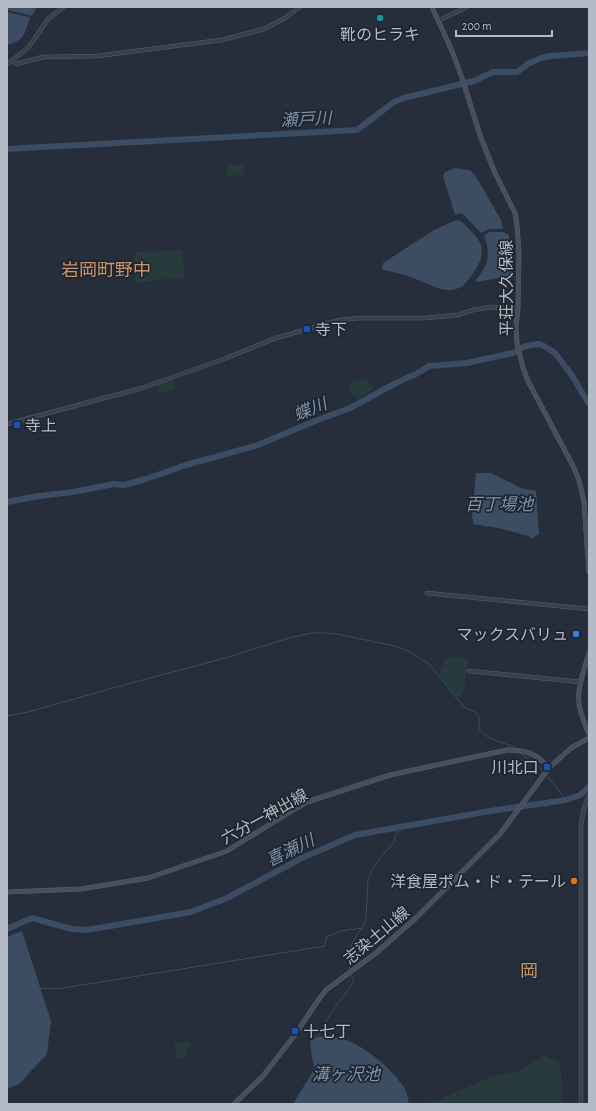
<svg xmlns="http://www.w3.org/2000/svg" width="596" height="1111" font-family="'Alegreya Sans','Noto Sans JP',sans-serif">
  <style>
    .green { fill: #283b3c }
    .water { fill: #3c4c62 }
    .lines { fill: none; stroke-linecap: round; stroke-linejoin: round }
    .stream { stroke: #3c4c62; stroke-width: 1 }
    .river { stroke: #3c4c62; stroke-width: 6 }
    .tertiary-casing { stroke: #575e68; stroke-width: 4.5 }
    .secondary-casing { stroke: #575e68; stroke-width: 5 }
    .tertiary { stroke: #39404a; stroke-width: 3.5 }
    .secondary { stroke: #474f5d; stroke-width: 4 }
    .culture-dot { fill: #0f9aa8; stroke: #1e252f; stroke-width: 1.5 }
    .transit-dot { fill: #1a4fb4; stroke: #1e252f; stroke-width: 1.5 }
    .shop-dot { fill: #3f7fe0; stroke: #1e252f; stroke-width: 1.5 }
    .food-dot { fill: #e8710a; stroke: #1e252f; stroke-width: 1.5 }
    .labels { text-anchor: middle; stroke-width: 3.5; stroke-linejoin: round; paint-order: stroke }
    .poi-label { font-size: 16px; fill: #b4bbc6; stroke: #1e252f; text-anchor: start }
    .street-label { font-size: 16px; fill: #b4bbc6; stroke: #1e252f }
    .water-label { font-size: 17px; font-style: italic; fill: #7e92ab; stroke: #1e252f }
    .quarter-label { font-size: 18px; fill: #ca946b; stroke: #1e252f }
  </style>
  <rect width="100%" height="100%" fill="#252e3a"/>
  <g class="green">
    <path d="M 226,165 L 244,165 L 244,175 L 226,176 Z"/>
    <path d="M 182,250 L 185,280 L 174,278 L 136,283 L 134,265 L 136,252 Z"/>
    <path d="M 174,379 L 175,389 L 159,393 L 157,384 Z"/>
    <path d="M 366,379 L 373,387 L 372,390 L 357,399 L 356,396 L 353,396 L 348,385 L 355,380 L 364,380 Z"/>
    <path d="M 446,658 L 468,658 L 464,690 L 461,697 L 457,697 L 439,675 Z"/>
    <path d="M 190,1041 L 191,1048 L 187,1048 L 188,1054 L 177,1059 L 176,1056 L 174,1043 Z"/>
    <path d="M 544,1056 L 559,1062 L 561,1071 L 562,1104 L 423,1104 L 436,1101 L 490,1077 L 518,1071 Z"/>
  </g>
  <g class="water">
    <path d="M 7,7 L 37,7 L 32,16 L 7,10 Z"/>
    <path d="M 7,12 L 29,17 L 30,19 C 23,35 25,40 7,45 Z"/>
    <path d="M 455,168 L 470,170 L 475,175 L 501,220 L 503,229 L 489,229 L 481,233 L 462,213 L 455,215 L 443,176 L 445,172 Z"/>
    <path d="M 458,220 C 463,222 466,226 470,230 C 487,245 484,258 472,275 C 467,281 464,287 456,289 C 443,294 425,282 413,278 C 403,274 393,272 383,270 L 382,268 L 383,263 L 434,230 L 454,221 Z"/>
    <path d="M 490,232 L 503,232 L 509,235 L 510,276 L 477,282 L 475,281 C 489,264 491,256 484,235 Z"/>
    <path d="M 476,473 L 491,473 L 521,488 L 536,491 L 539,534 L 533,538 L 530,538 L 529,536 L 498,528 L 473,524 L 473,520 L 472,517 Z"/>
    <path d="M 22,931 L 51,1021 L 47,1054 L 19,1084 L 7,1089 L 7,937 Z"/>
    <path d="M 320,1036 L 324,1038 C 349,1030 393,1068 405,1089 C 407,1093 408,1099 409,1104 L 293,1104 L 315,1068 L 312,1059 L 310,1041 Z"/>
  </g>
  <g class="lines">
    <g class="stream">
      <path d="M 7,716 L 28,712 L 120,686 L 225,658 L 289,638 L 311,633 L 324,633 L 337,634 L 395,646 L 410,652 L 429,664 L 464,707 L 475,712 L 479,717 L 479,730 C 492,742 501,741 516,748"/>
      <path d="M 519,752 L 543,771"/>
      <path d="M 548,777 L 566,800"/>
      <path d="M 350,969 C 349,958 349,948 355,938 C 359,932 364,926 366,919 L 368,879 L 375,865 L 394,842 L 396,834 L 400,828"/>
      <path d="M 39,988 L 57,989 L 325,946 L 326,937 L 341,931 L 362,928"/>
      <path d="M 316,1038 L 315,1037 L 323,1031 C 325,1017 346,995 354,981 L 351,975"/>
    </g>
    <g class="river">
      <path d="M 7,149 L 357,130 L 394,102 L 404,98 L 474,81 L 493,72 L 517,72 L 528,64 L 541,58 L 551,56 L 589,53"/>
      <path d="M 7,502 L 39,496 L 73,492 L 114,484 L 124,485 L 146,479 L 186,465 L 258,445 L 315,421 L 350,408 L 398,382 L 418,373 L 429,366 L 467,363 L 513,353 L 523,347 L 532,345 L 539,344 L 544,346 L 555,353 L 571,374 L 589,404"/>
      <path d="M 7,929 L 32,918 L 72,929 L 87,930 L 191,912 L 227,898 L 302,858 L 355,835 L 490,811 L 566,800 L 580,795 L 589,787"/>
    </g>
    <defs>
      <g id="tertiary">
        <path d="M 438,21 L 467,7"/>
        <path d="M 12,61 L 16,64 L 43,57 L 97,56 L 222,40 L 264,29 L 285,18 L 300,7"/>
        <path d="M 7,64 L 28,48 L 49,18 L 64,7"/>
        <path d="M 7,424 L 142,388 L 224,359 L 276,338 L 340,320 L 360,318 L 426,318 L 458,315 L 473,310 L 491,307 L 518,308"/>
        <path d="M 427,593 L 589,609"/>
        <path d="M 469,671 L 581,682"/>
        <path d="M 581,1104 L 581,825 L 584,808 L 589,795"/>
      </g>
      <g id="secondary">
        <path d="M 432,7 L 452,51 L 462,78 L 481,138 L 495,173 L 515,213 L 517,225 L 519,254 L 518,308 L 516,326 L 517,343 L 523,368 L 528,381 L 573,466 L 579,480 L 584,502 L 589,572"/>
        <path d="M 589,653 C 585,668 577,687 579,703 C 580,714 585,724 589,734"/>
        <path d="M 7,892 L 81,889 L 148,878 L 227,851 L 293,810 L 307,802 L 390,775 L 507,750 C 526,750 536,753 549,768"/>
        <path d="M 234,1104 L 263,1076 L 294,1036 L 319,999 L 326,990 L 376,953 L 417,917 L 500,834 L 549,768 L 571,748 L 589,738"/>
      </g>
    </defs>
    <use href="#tertiary" class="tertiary-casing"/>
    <use href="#secondary" class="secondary-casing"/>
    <use href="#tertiary" class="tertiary"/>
    <use href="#secondary" class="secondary"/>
  </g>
  <circle class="culture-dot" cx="380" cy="18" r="4"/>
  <g class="transit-dot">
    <rect x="303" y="325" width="8" height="8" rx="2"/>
    <rect x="13" y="421" width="8" height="8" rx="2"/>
    <rect x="543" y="763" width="8" height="8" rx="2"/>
    <rect x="291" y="1027" width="8" height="8" rx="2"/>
  </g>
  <circle class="shop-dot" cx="576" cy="634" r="4"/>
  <circle class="food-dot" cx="574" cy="881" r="4"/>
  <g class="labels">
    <g class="poi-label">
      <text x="380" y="40" text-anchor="middle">靴のヒラキ</text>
      <text x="315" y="335">寺下</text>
      <text x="25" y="431">寺上</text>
      <text x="568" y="640" text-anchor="end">マックスバリュ</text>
      <text x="539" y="773" text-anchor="end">川北口</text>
      <text x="566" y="887" text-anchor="end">洋食屋ポム・ド・テール</text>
      <text x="303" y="1037">十七丁</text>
    </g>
    <g class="street-label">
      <text transform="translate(506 288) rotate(-90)" y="6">平荘大久保線</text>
      <text transform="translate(264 816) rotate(-29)" y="6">六分一神出線</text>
      <text transform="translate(376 935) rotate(-40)" y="6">志染土山線</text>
    </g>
    <g class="water-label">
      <text transform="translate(306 119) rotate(-3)" y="6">瀬戸川</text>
      <text transform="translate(310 409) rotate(-22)" y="6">蝶川</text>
      <text x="499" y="510">百丁場池</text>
      <text transform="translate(290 850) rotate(-26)" y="6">喜瀬川</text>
      <text x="346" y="1080">溝ヶ沢池</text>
    </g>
    <g class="quarter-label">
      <text x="106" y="276">岩岡町野中</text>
      <text x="529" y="977">岡</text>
    </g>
  </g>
  <rect width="596" height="1111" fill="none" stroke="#b4bbc6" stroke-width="16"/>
  <path d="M456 30v6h96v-6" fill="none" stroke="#b4bbc6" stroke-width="2"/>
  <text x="462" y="30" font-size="12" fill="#b4bbc6" stroke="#1e252f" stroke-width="3" paint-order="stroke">200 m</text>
</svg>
